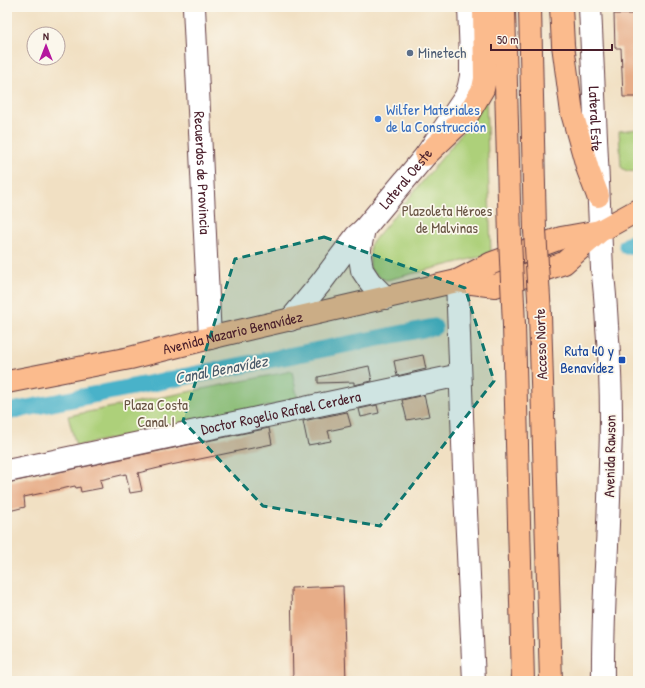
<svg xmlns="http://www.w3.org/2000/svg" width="645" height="688" font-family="'Patrick Hand',sans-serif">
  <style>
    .green { fill: #add07a; stroke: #7c7852 }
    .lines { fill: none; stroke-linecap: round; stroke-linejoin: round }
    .canal { stroke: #4ab2c9; stroke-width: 17 }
    .building { fill: #e7ad88 }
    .minor-casing { stroke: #633c42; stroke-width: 24 }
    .major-casing { stroke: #633c42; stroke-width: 24 }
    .highway-casing { stroke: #633c42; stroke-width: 24 }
    .minor { stroke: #fff; stroke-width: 22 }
    .major { stroke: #fbbb8d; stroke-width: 22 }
    .highway { stroke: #fbbb8d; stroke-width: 22 }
    .highway-bridge-casing { stroke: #633c42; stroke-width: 24; stroke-linecap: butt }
    .highway-bridge { stroke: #fbbb8d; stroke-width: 22 }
    .marked { fill: #0f766e; fill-opacity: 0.2; stroke: #0f766e; stroke-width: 3; stroke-dasharray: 8 5; stroke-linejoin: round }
    .service-dot { fill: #5c6f8a; stroke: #fbf7ec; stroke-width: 1.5 }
    .shop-dot { fill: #3f7fe0; stroke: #fbf7ec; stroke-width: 1.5 }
    .transit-dot { fill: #1a4fb4; stroke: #fbf7ec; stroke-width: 1.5 }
    .labels { text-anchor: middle; stroke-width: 3.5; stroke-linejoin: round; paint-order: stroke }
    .service-label { font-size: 15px; fill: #4e5e75; stroke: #fbf7ec; text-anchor: start }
    .shop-label { font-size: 15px; fill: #366cbe; stroke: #fbf7ec; text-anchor: start }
    .street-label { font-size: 15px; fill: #4a1f2b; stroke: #fbf7ec }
    .park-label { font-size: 15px; fill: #685443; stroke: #fbf7ec }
    .transit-label { font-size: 15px; fill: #164399; stroke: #fbf7ec; text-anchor: end }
    .water-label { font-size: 16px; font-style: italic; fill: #4a5a6a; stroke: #fbf7ec }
  </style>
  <rect width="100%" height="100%" fill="#fbf7ec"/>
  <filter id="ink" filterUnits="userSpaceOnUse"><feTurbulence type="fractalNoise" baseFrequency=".025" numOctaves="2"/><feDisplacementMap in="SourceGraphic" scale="8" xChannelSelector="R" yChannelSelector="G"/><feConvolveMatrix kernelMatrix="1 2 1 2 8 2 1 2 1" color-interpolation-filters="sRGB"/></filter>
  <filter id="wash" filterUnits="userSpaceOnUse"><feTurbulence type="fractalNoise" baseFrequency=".012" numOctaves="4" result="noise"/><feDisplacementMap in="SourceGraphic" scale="16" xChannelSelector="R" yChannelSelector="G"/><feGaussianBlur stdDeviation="0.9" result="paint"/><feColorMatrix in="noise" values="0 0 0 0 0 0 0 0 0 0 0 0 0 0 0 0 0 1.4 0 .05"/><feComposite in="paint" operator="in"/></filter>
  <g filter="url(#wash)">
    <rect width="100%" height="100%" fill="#f1e0c3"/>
    <g class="green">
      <path d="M 486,96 L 491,254 L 387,280 L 381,278 L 370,269 L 370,245 L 451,147 L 463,131 Z"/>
      <path d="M 638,129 L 638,171 C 631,172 626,172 621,167 L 619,131 Z"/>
      <path d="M 292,371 L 298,400 L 76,446 L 68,416 Z"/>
    </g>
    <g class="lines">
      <g class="canal">
        <path d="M 627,246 L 638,240"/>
        <path d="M 7,412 L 434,327"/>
      </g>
    </g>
    <g id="blocks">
      <g class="building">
        <path d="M 614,14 L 638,14 L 638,97 L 623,97 L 621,48 L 615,48 Z"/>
        <path d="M 423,355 L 426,369 L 397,376 L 394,361 Z"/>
        <path d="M 369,366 L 372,381 L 354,385 L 354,382 L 318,383 L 318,377 Z"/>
        <path d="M 424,395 L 429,416 L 407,420 L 402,400 Z"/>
        <path d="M 377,405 L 379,413 L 361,417 L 359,409 Z"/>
        <path d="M 347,412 L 351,426 L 328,431 L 331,441 L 308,445 L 303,421 Z"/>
        <path d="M 269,428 L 272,444 L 171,465 L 138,473 L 142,491 L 130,493 L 126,474 L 100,480 L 102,488 L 81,492 L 80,487 L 76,488 L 75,486 L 24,497 L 25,507 L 9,511 L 7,501 L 7,483 Z"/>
        <path d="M 343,586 L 346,681 L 293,681 L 291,588 Z"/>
      </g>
    </g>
  </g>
  <g filter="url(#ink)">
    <use href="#blocks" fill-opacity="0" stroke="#633c42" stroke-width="1"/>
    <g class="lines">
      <defs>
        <g id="minor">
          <path id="s1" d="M 194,7 L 210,338"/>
          <path id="s2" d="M 590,7 L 602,269 C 605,288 606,307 607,326 C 611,372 612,417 610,463 C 609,535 602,608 603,681"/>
          <path d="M 457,281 L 464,470 L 474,681"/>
          <path id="s3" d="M 386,298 L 370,282 L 362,270 L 360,257 L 360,248 L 364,229 L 426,155 L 466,96 L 469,86 L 471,76 L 471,58 L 469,7"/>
          <path d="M 290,320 L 320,284 L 356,236 L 364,229"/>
          <path id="s4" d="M 7,471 L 460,375"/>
        </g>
        <g id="major">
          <path d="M 457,281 L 495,286 L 564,263 L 600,231 L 638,210"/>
          <path id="s5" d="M 7,382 L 130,358 L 222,335 L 457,281 L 492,263 L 561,238 L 600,231"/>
        </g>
        <g id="highway">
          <path d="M 504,7 L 510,239"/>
          <path d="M 530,7 L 535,230"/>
          <path d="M 561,7 L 563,45 L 572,113 L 588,170 L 598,196"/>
          <path d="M 426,155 L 467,116 L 483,89 L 485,79 L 484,7"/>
          <path d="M 540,315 L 551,681"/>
          <path d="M 514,325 L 523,681"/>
        </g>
      </defs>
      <use href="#minor" class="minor-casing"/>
      <use href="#major" class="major-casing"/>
      <use href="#highway" class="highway-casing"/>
      <use href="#minor" class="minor"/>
      <use href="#major" class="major"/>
      <use href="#highway" class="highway"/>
      <defs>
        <g id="highway-bridge">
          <path d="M 535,230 L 540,315"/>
          <path d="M 510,239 L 514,325"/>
        </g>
      </defs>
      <use href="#highway-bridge" class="highway-bridge-casing"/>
      <use href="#highway-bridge" class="highway-bridge"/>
    </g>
  </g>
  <path class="marked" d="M 324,237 L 465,288 L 494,381 L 380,526 L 263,506 L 183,421 L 235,259 Z"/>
  <circle class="service-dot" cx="410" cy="53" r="4"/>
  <circle class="shop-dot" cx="378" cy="119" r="4"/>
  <rect class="transit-dot" x="618" y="356" width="8" height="8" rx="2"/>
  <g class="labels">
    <g class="service-label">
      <text x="418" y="58">Minetech</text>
    </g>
    <g class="shop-label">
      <text x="386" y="115">Wilfer Materiales<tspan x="386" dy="17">de la Construcción</tspan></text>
    </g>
    <g class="street-label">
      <text dy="5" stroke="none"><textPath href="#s2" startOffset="112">Lateral Este</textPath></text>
      <text dy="5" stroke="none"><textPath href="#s1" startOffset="166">Recuerdos de Provincia</textPath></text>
      <text dy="5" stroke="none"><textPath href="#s3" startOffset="144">Lateral Oeste</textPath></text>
      <text dy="5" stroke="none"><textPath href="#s5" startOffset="231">Avenida Nazario Benavídez</textPath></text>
      <text transform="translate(541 344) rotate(-92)" y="5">Acceso Norte</text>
      <text dy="5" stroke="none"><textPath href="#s4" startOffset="280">Doctor Rogelio Rafael Cerdera</textPath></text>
      <text transform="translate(610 456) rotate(-89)" y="5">Avenida Rawson</text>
    </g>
    <g class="park-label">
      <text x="447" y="216">Plazoleta Héroes<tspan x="447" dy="17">de Malvinas</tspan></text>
      <text x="156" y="410">Plaza Costa<tspan x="156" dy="17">Canal I</tspan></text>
    </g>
    <g class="transit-label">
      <text x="614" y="356">Ruta 40 y<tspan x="614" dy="17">Benavídez</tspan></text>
    </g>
    <g class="water-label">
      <text transform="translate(221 369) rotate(-11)" y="6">Canal Benavídez</text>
    </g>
  </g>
  <rect width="645" height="688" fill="none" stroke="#fbf7ec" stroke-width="24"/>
  <g transform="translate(46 46)"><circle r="19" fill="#fbf7ec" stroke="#b4a19f"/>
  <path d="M0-3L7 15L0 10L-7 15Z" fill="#b5179e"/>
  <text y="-6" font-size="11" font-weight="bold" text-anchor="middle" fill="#4a1f2b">N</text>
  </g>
  <path d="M491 44v6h121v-6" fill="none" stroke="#4a1f2b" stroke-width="2"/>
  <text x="497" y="44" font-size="12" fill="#4a1f2b" stroke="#fbf7ec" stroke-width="3" paint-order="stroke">50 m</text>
</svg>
